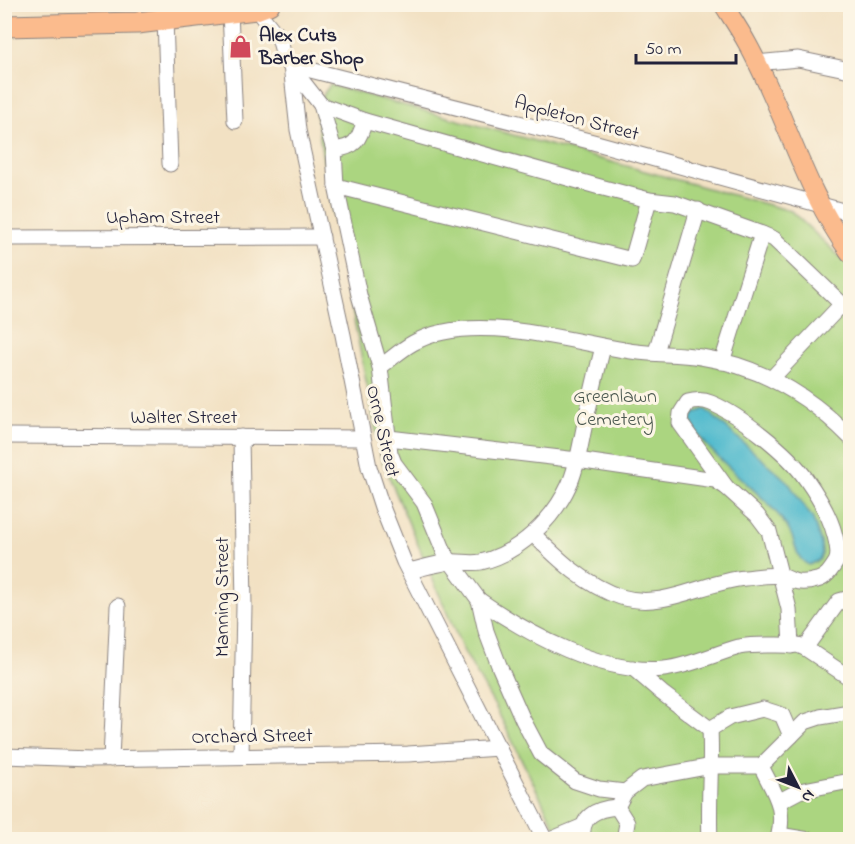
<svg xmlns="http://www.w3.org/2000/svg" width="855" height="844" font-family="'Indie Flower',sans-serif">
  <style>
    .green { fill: #abd580; stroke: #667c5e; stroke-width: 1.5 }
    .water { fill: #50bacd; stroke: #396e84; stroke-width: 1.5 }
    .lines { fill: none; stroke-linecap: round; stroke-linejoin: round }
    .minor-casing { stroke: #8a827f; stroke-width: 17 }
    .major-casing { stroke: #8a827f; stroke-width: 20 }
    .highway-casing { stroke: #8a827f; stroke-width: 23 }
    .minor { stroke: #fff; stroke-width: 15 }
    .major { stroke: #fbbb8d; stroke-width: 18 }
    .highway { stroke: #fbbb8d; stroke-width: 21 }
    .labels { text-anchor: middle; stroke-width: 6; stroke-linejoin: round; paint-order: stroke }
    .poi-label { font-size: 20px; font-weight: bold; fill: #22223b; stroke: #fcf5e5; text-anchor: start }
    .street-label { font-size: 20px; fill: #22223b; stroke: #fcf5e5 }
    .park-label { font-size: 20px; fill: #4b5850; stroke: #fcf5e5 }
  </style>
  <rect width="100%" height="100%" fill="#fcf5e5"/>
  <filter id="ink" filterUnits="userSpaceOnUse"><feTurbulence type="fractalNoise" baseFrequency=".0167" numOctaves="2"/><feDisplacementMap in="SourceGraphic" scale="12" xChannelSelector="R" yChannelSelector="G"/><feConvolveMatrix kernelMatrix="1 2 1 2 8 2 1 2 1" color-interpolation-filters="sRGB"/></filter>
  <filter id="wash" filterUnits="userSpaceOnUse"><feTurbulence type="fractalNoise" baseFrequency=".008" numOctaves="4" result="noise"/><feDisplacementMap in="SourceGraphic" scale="24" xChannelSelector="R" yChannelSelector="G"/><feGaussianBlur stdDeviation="1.35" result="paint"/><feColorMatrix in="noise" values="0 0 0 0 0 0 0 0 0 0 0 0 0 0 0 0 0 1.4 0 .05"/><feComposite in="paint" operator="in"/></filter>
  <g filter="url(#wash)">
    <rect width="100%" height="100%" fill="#f2e1c3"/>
    <path class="green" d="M 330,85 L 791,211 L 850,266 L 850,839 L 561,839 L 496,708 L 462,648 L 381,458 L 324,165 L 315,106 Z"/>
    <path class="water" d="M 705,409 L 788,482 L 813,519 L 821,543 L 822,554 L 819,560 L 809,565 C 795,558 797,547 791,534 C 787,526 779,515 772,508 C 752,485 697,446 691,419 L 695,413 Z"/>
  </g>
  <g filter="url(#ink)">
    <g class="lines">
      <defs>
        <g id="minor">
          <path d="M 255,4 L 256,9 L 279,38 L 285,59 L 321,105 L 334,150 L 336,186 L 359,295 L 380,367 L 390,453 L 394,463 L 424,503 L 445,554 L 479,600 L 486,631 L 500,668 L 523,720 L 541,754 L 575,781 L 599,789 L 625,792"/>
          <path d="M 230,12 L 235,121"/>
          <path d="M 165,19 L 170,164"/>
          <path d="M 756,63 L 798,59 L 850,70"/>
          <path d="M 291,65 L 298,130 L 343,335 L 369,467 L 382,507 L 404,562 L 545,840"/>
          <path d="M 291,65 L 593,142 L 850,213"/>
          <path d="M 321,105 L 365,121 L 600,187 L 649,200 L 675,203 L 762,234 L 774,239 L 850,312"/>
          <path d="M 334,150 C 356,147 358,141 365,121"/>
          <path d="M 336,186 L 632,260 L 649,200"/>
          <path d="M 4,238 L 322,237"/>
          <path d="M 656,352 L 698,210"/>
          <path d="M 722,362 L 762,234"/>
          <path d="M 380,367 C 391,359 402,349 413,343 C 469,311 564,340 624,350 C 649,355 675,353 701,357 C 759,366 809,395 850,437"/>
          <path d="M 772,378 L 842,304"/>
          <path d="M 4,436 L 362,438"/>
          <path d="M 389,438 L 577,460 L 715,480 L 726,487 L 757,515 L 769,531 L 789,609 L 791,646"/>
          <path d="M 533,534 C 558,559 586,586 621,597 C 665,610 702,582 745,578 C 756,577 770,574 781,576 C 786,577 790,580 794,581 C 800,583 810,582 817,580 C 826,578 831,570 836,562 C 840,555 837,544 835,536 C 830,515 818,496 806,479 C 788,453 740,415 711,403 C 704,400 696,400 688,402 L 681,413 L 680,423 L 726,487"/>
          <path d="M 409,571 C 422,568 436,564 449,562 C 460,561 470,564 481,562 C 519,553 553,520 569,485 C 577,468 580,447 584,428 C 590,401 596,374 603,347"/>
          <path d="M 479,600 C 528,634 602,675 664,669 C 690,666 714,654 739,647 C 758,643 779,646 798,645 L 805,648 L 850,678"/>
          <path d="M 805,648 L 839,601 L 850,598"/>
          <path d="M 633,668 L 662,693 L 710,729"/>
          <path d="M 710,729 L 730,717 L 763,709 L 782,715 L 791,736"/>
          <path d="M 4,756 L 91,759 L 408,754 L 499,748"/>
          <path d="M 241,756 L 244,606 L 241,437"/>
          <path d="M 111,759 L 118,606"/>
          <path d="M 761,766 C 775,795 786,805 778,840"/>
          <path d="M 780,801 L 799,791 L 850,781"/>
          <path d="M 617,807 L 625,792 L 642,779 L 712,766 L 761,766 L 805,722 L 820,717 L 850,712"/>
          <path d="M 617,807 L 627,823 L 624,840"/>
          <path d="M 779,835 L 809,840"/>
          <path d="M 550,840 L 581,827"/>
          <path d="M 583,840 C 580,816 595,809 617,807"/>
          <path d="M 710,840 C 708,802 712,766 710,729"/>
        </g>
        <path id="major" d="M 723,4 C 731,17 740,30 747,43 C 785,111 804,190 850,253"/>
        <path id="highway" d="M 4,26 L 137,23 L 256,9 L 269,4"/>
      </defs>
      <use href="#minor" class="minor-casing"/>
      <use href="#major" class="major-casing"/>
      <use href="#highway" class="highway-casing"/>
      <use href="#minor" class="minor"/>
      <use href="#major" class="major"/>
      <use href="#highway" class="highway"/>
    </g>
  </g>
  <defs>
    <symbol id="shop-bare" viewBox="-9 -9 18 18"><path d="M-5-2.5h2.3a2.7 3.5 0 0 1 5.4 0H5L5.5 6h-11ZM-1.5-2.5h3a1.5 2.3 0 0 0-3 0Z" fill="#d1495b" stroke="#fcf5e5" stroke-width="2.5" paint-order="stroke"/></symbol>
  </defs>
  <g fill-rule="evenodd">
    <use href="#shop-bare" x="224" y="30" width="33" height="33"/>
  </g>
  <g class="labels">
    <g class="poi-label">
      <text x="259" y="41">Alex Cuts<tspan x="259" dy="23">Barber Shop</tspan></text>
    </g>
    <g class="street-label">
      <text transform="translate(577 117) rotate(15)" y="7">Appleton Street</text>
      <text x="163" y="223">Upham Street</text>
      <text x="184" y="423">Walter Street</text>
      <text transform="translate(384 431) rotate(77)" y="7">Orne Street</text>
      <text transform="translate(221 597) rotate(-90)" y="7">Manning Street</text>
      <text transform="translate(252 735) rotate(-1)" y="7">Orchard Street</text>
    </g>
    <g class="park-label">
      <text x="615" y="402">Greenlawn<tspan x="615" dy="23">Cemetery</tspan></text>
    </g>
  </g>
  <rect width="855" height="844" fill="none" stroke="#fcf5e5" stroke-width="24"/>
  <g transform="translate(798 787) rotate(132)" stroke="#fcf5e5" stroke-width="4.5" paint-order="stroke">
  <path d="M0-4.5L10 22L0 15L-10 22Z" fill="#22223b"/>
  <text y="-9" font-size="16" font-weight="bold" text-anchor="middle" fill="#22223b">N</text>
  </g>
  <path d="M636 54v9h100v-9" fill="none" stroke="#22223b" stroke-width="3"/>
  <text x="645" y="54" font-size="18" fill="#22223b" stroke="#fcf5e5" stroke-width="4.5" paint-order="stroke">50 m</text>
</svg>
